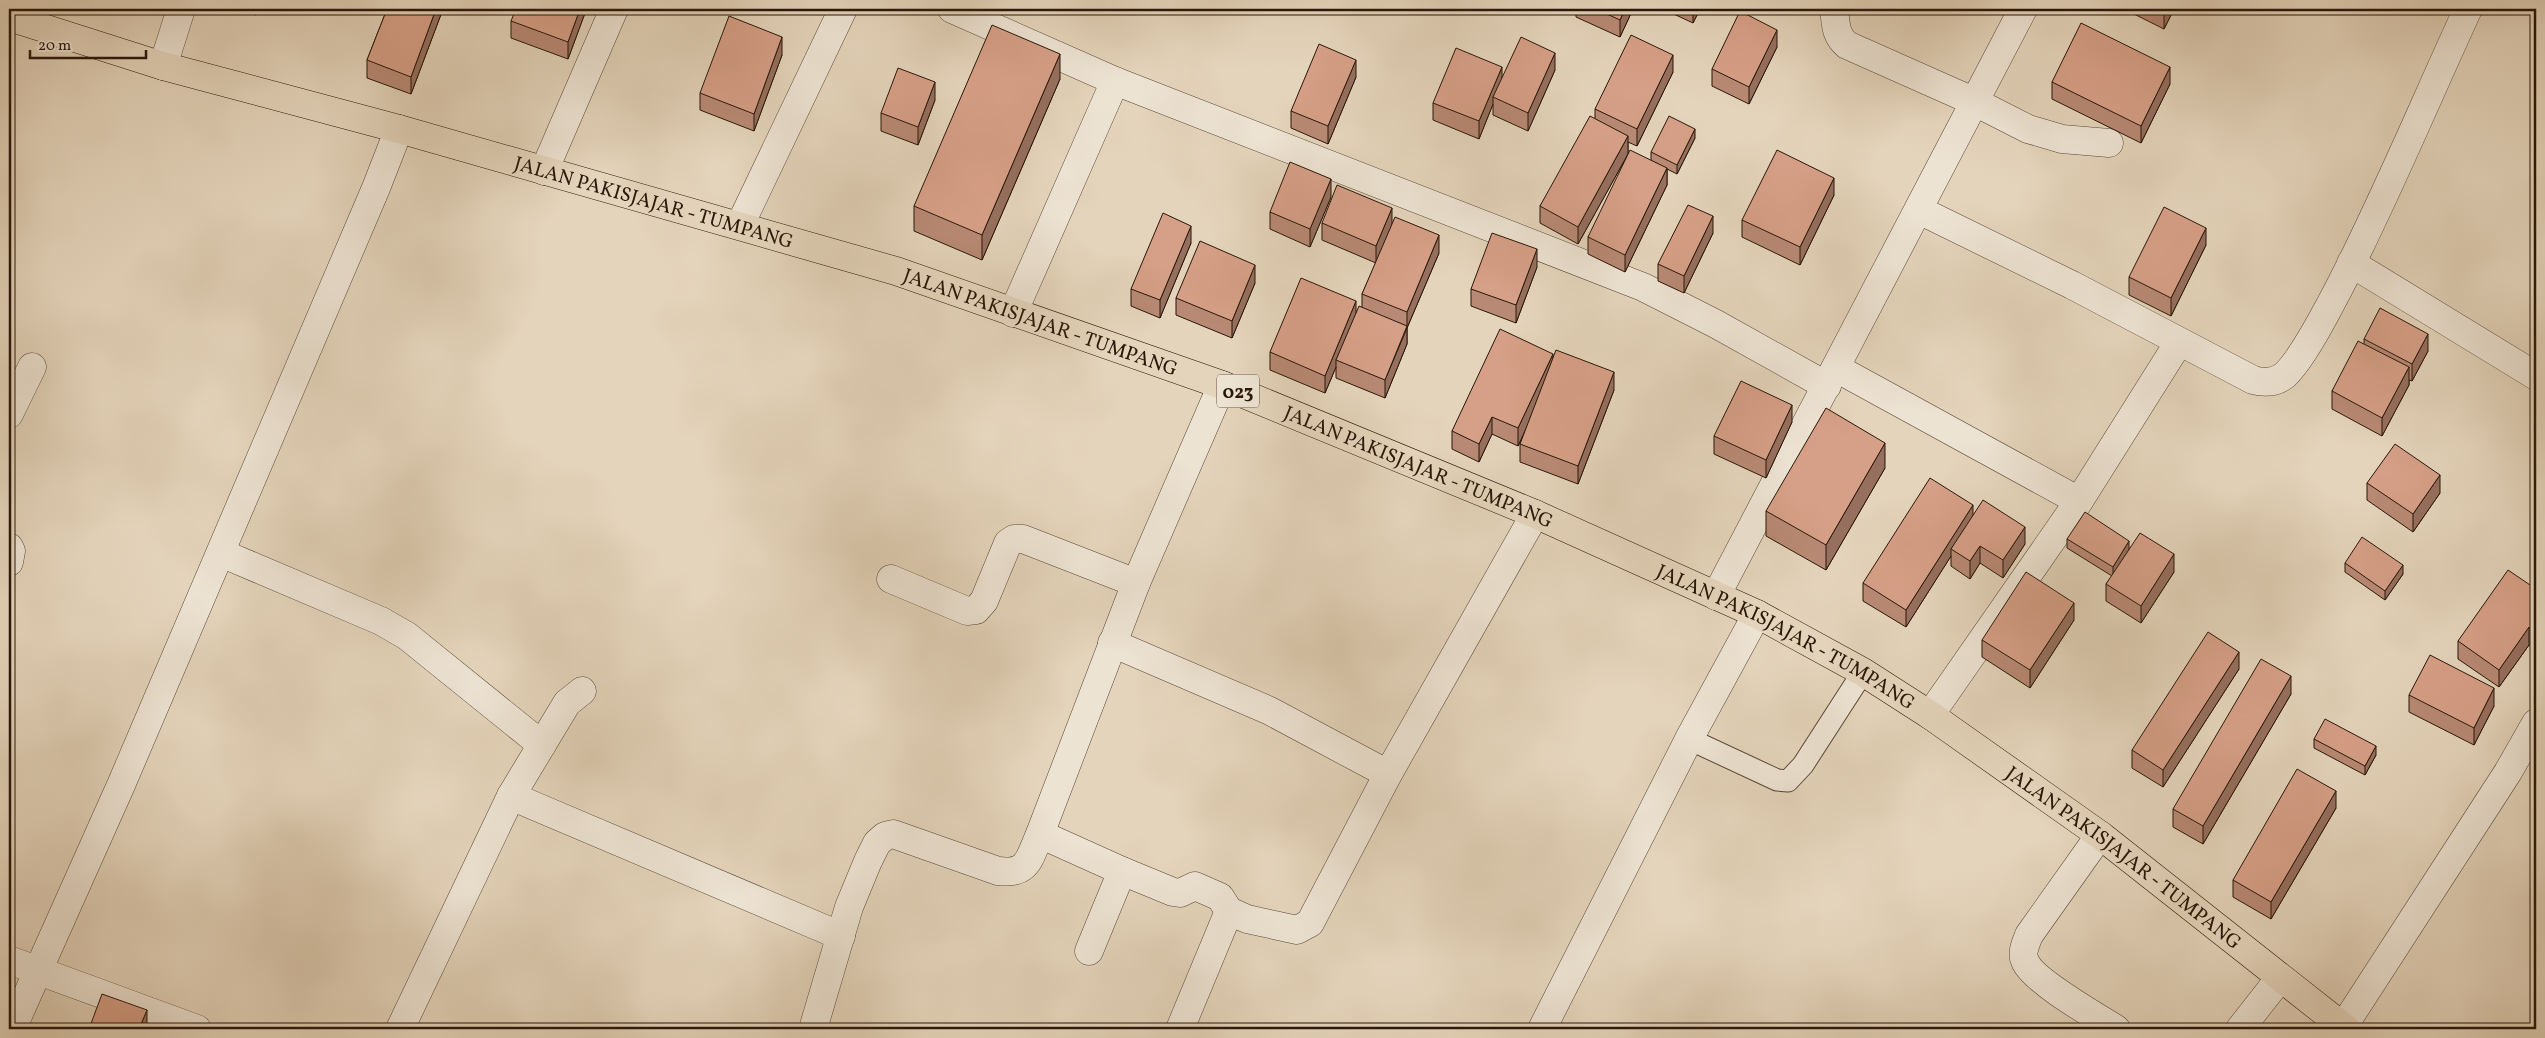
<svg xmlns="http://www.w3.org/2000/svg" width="2545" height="1038" font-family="Vollkorn,serif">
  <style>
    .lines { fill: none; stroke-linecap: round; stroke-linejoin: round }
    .service-casing { stroke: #584635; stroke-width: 23 }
    .minor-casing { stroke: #584635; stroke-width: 29 }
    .primary-casing { stroke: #291708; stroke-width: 29 }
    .service { stroke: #ede3d3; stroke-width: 21 }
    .minor { stroke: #ede3d3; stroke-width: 28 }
    .primary { stroke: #e4d4bb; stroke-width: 28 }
    .wall { fill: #b88974; stroke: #291708 }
    .shaded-wall { fill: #966f5e; stroke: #291708 }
    .building { fill: #d69f87; stroke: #291708 }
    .labels { text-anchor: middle; stroke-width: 4; stroke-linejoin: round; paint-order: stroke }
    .shield { fill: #ede3d3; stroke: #645445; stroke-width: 1 }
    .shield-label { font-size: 19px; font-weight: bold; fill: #291708 }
    .street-label { font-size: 20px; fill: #291708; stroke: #ede3d3 }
  </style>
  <rect width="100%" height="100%" fill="#e4d4bb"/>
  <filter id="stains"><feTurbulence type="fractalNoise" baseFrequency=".004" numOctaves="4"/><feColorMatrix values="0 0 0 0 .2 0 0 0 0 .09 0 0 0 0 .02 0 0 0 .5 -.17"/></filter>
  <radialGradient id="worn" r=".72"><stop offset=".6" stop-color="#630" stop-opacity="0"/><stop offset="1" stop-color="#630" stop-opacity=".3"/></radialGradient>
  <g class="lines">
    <defs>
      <path id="service" d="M 1689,739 L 1777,780 L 1788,781 L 1803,765 L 1863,672"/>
      <g id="minor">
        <path d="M 952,9 L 1115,81 L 1643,287 L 1716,324 L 1827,386"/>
        <path d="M 1834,9 C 1836,24 1835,35 1847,45 L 1973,101 L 2028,129 L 2062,139 L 2109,143"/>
        <path d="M 163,66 L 181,9"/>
        <path d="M 544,171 L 614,9"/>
        <path d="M 1919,210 L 2072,285 L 2253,380 C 2264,383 2275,383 2285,375 C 2303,358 2327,311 2339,288 C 2386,197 2425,102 2468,9"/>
        <path d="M 740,225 L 843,9"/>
        <path d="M 2351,263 L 2536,376"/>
        <path d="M 1013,313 L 1115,81"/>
        <path d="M 1836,368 L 2079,501"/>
        <path d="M 9,414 L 32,367"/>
        <path d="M 9,547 L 11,551 L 9,562"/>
        <path d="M 221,553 L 381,621 L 407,636 L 542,745"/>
        <path d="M 891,579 L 967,611 L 976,610 L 984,601 L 1008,543 L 1014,539 L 1023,539 L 1136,583"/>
        <path d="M 1716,596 L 2023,9"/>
        <path d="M 1112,643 L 1270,711 L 1388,774"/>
        <path d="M 1930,715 L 2079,501 L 2179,342"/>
        <path d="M 511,796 L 841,936"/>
        <path d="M 1040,834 L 1122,871 L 1089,951"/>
        <path d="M 2100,835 L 2029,935 C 2026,943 2021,953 2025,961 C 2032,980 2097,1017 2116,1029"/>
        <path d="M 1122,871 L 1173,892 L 1180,893 L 1195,886 L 1220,897 L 1229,911"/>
        <path d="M 9,960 L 197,1029"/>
        <path d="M 2343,1027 L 2508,772 L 2536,723"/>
        <path d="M 12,1029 L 121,785 L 376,188 L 399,129"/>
        <path d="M 400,1029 L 511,796 L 567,703 L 582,691"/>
        <path d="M 813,1029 L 849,907 L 868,861 L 877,843 L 885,836 L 893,834 L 998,871 C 1029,875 1029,858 1040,834 L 1136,583 L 1222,385"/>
        <path d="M 1180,1029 L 1229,911 L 1247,919 L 1297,930 L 1310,923 L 1388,774 L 1535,514"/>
        <path d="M 1542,1029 L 1689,739 L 1757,614"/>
        <path d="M 2240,1029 L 2280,978"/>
      </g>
      <g id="primary">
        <path id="s1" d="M 9,17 L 163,66 L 399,129 L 896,271 L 1222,385 L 1535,514 L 1757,614 L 1863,672 L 1930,715 L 2100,835 L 2346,1029"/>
      </g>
    </defs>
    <use href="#service" class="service-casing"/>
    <use href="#minor" class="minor-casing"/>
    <use href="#primary" class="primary-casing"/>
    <use href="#service" class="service"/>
    <use href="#minor" class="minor"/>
    <use href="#primary" class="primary"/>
  </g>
  <g class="wall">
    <path d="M 239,9 L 258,9 L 256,15 Z"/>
    <path d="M 387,9 L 443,9 L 411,94 L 367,78 L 367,60 Z"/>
    <path d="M 585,9 L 585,13 L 568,59 L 511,38 L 511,21 Z"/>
    <path d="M 1576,9 L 1633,9 L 1620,37 L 1576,17 Z"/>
    <path d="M 1663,9 L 1700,9 L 1693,23 Z"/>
    <path d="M 2130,9 L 2174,9 L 2164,29 L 2130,12 Z"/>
    <path d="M 1777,47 L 1749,104 L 1712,86 L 1712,69 Z"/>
    <path d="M 782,55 L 754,131 L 700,110 L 700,93 Z"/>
    <path d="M 1555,70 L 1528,131 L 1493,115 L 1493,104 L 1479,139 L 1433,120 L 1433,103 L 1502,79 Z"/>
    <path d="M 1673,72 L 1637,146 L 1628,142 L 1628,154 L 1578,244 L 1540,223 L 1540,206 L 1595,118 L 1595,109 Z"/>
    <path d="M 1356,77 L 1328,144 L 1291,128 L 1291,111 Z"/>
    <path d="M 1060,79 L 982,260 L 914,231 L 914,206 Z"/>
    <path d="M 2052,82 L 2170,84 L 2141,143 L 2052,99 Z"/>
    <path d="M 935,100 L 918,145 L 881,131 L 881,113 Z"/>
    <path d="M 1695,138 L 1677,174 L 1667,169 L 1667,185 L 1625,272 L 1588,254 L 1588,237 L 1651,160 L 1651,152 Z"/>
    <path d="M 1834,195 L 1800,265 L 1742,237 L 1742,220 Z"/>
    <path d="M 1331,197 L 1310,247 L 1270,229 L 1270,212 Z"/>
    <path d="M 1322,223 L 1392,225 L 1439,253 L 1407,328 L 1407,344 L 1385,398 L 1336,378 L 1336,367 L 1325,393 L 1270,370 L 1270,352 L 1356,312 L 1362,308 L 1362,294 L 1376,263 L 1322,240 Z"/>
    <path d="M 1713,233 L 1684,293 L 1658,281 L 1658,264 Z"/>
    <path d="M 1191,243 L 1160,318 L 1131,306 L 1131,289 Z"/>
    <path d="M 2206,245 L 2171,316 L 2129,295 L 2129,277 Z"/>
    <path d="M 1537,267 L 1516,323 L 1471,306 L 1471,289 Z"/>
    <path d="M 1255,283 L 1232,338 L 1176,315 L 1176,298 Z"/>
    <path d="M 2364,339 L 2428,351 L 2412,381 L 2409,380 L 2409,385 L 2382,436 L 2332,409 L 2332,391 L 2364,344 Z"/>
    <path d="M 1553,358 L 1614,390 L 1578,484 L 1520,462 L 1520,444 L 1525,431 L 1518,446 L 1492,434 L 1479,462 L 1452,449 L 1452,431 Z"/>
    <path d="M 1792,422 L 1766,478 L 1714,454 L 1714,436 Z"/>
    <path d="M 1885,468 L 1826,570 L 1766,536 L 1766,511 Z"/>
    <path d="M 2367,483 L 2440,493 L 2413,532 L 2367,500 Z"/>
    <path d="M 1973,516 L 2025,544 L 2003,578 L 1980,563 L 1970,579 L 1951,566 L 1951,556 L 1906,627 L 1863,601 L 1863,583 Z"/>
    <path d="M 2067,539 L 2129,548 L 2174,572 L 2141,623 L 2106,601 L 2106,584 L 2112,576 L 2067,548 Z"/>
    <path d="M 2345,563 L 2403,574 L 2385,600 L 2345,572 Z"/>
    <path d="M 2536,589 L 2536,650 L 2529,645 L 2499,687 L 2458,659 L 2458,641 Z"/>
    <path d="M 2074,620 L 2030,688 L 1982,657 L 1982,640 Z"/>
    <path d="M 2239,669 L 2163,787 L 2132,768 L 2132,750 Z"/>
    <path d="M 2291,694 L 2203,844 L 2173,827 L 2173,809 Z"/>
    <path d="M 2409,695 L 2494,706 L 2474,745 L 2409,712 Z"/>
    <path d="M 2314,739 L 2376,755 L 2365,775 L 2314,748 Z"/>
    <path d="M 2336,808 L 2271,919 L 2233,897 L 2233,880 Z"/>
  </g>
  <g class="shaded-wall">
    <path d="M 436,9 L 443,9 L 411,94 L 411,77 Z"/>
    <path d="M 580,9 L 585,9 L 585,13 L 568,59 L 568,42 Z"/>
    <path d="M 1625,9 L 1633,9 L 1620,37 L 1620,20 Z"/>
    <path d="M 1693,9 L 1700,9 L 1693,23 Z"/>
    <path d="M 2166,9 L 2174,9 L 2164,29 L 2164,11 Z"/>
    <path d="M 1777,30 L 1777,47 L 1749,104 L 1749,87 Z"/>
    <path d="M 782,37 L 782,55 L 754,131 L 754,114 Z"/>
    <path d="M 1555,53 L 1555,70 L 1528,131 L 1528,113 Z"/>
    <path d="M 1060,54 L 1060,79 L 982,260 L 982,235 Z"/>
    <path d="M 1673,55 L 1673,72 L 1637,146 L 1637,129 Z"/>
    <path d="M 1356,60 L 1356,77 L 1328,144 L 1328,126 Z"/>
    <path d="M 1502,67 L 1502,84 L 1493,97 L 1493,104 L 1479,139 L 1479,121 Z"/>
    <path d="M 2170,67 L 2170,84 L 2141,143 L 2141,126 Z"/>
    <path d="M 935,82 L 935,100 L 918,145 L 918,127 Z"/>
    <path d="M 1695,129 L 1695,138 L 1677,174 L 1677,165 Z"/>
    <path d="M 1628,136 L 1628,154 L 1578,244 L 1578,227 Z"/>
    <path d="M 1667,168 L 1667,185 L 1625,272 L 1625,255 Z"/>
    <path d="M 1834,178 L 1834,195 L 1800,265 L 1800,247 Z"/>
    <path d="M 1331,179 L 1331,197 L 1310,247 L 1310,229 Z"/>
    <path d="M 1392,208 L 1392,225 L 1376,263 L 1376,246 Z"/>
    <path d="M 1713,216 L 1713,233 L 1684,293 L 1684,276 Z"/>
    <path d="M 1191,226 L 1191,243 L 1160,318 L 1160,300 Z"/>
    <path d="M 2206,228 L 2206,245 L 2171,316 L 2171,298 Z"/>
    <path d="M 1439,235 L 1439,253 L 1407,328 L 1407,344 L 1385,398 L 1385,380 L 1407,328 L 1407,312 Z"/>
    <path d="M 1537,249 L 1537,267 L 1516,323 L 1516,305 Z"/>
    <path d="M 1255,265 L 1255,283 L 1232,338 L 1232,321 Z"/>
    <path d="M 1356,301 L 1356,318 L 1336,360 L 1336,367 L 1325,393 L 1325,376 Z"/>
    <path d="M 2428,334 L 2428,351 L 2412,381 L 2412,364 Z"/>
    <path d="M 1553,354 L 1553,371 L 1518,446 L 1518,428 Z"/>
    <path d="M 2409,367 L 2409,385 L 2382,436 L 2382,418 Z"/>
    <path d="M 1614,372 L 1614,390 L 1578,484 L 1578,466 Z"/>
    <path d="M 1792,405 L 1792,422 L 1766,478 L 1766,460 Z"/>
    <path d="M 1492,417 L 1492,434 L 1479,462 L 1479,444 Z"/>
    <path d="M 1885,443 L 1885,468 L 1826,570 L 1826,545 Z"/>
    <path d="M 2440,475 L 2440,493 L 2413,532 L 2413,514 Z"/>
    <path d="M 1973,505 L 1973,522 L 1951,549 L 1951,556 L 1906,627 L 1906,610 Z"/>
    <path d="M 2025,527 L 2025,544 L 2003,578 L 2003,560 Z"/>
    <path d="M 2129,541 L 2129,550 L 2113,576 L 2113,567 Z"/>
    <path d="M 1980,546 L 1980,563 L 1970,579 L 1970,561 Z"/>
    <path d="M 2174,554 L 2174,572 L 2141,623 L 2141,606 Z"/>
    <path d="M 2403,565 L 2403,574 L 2385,600 L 2385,591 Z"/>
    <path d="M 2074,603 L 2074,620 L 2030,688 L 2030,670 Z"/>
    <path d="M 2529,627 L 2529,645 L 2499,687 L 2499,670 Z"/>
    <path d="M 2239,652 L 2239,669 L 2163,787 L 2163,770 Z"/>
    <path d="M 2291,676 L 2291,694 L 2203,844 L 2203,826 Z"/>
    <path d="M 2494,688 L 2494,706 L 2474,745 L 2474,728 Z"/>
    <path d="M 2376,746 L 2376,755 L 2365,775 L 2365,766 Z"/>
    <path d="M 2336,791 L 2336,808 L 2271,919 L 2271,902 Z"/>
    <path d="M 147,1010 L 147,1028 L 146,1029 L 139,1029 Z"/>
  </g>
  <g class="building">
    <path d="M 387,9 L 436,9 L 411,77 L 367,60 Z"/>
    <path d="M 516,9 L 580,9 L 568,42 L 511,21 Z"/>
    <path d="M 1596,9 L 1625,9 L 1620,20 Z"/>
    <path d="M 2159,9 L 2166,9 L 2164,11 Z"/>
    <path d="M 1740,11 L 1777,30 L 1749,87 L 1712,69 Z"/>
    <path d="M 729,16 L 782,37 L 754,114 L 700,93 Z"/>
    <path d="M 2081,23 L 2170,67 L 2141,126 L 2052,82 Z"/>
    <path d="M 992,25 L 1060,54 L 982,235 L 914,206 Z"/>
    <path d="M 1631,35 L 1673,55 L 1637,129 L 1595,109 Z"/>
    <path d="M 1521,37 L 1555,53 L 1528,113 L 1493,97 Z"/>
    <path d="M 1319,44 L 1356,60 L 1328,126 L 1291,111 Z"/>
    <path d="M 1456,48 L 1502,67 L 1479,121 L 1433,103 Z"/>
    <path d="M 898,68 L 935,82 L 918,127 L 881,113 Z"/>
    <path d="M 1590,116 L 1628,136 L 1578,227 L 1540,206 Z"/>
    <path d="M 1669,116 L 1695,129 L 1677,165 L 1651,152 Z"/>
    <path d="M 1630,150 L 1667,168 L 1625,255 L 1588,237 Z"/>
    <path d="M 1777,150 L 1834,178 L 1800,247 L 1742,220 Z"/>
    <path d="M 1290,162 L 1331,179 L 1310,229 L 1270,212 Z"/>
    <path d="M 1337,185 L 1392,208 L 1376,246 L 1322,223 Z"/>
    <path d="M 1688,205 L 1713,216 L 1684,276 L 1658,264 Z"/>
    <path d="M 2164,207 L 2206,228 L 2171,298 L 2129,277 Z"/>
    <path d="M 1163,213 L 1191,226 L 1160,300 L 1131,289 Z"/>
    <path d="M 1395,217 L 1439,235 L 1407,312 L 1362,294 Z"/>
    <path d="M 1492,233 L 1537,249 L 1516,305 L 1471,289 Z"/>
    <path d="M 1200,241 L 1255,265 L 1232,321 L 1176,298 Z"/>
    <path d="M 1301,278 L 1356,301 L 1325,376 L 1270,352 Z"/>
    <path d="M 1359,306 L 1407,326 L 1385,380 L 1336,360 Z"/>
    <path d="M 2380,308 L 2428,334 L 2412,364 L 2364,339 Z"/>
    <path d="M 1500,329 L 1553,354 L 1518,428 L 1492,417 L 1479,444 L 1452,431 Z"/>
    <path d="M 2358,341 L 2409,367 L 2382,418 L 2332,391 Z"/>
    <path d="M 1556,350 L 1614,372 L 1578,466 L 1520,444 Z"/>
    <path d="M 1741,381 L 1792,405 L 1766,460 L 1714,436 Z"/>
    <path d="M 1826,408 L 1885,443 L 1826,545 L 1766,511 Z"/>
    <path d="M 2395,444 L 2440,475 L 2413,514 L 2367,483 Z"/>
    <path d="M 1930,478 L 1973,505 L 1906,610 L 1863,583 Z"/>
    <path d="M 1983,500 L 2025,527 L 2003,560 L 1980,546 L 1970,561 L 1951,549 Z"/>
    <path d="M 2085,512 L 2129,541 L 2113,567 L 2067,539 Z"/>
    <path d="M 2140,533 L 2174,554 L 2141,606 L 2106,584 Z"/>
    <path d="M 2362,537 L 2403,565 L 2385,591 L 2345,563 Z"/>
    <path d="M 2508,570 L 2536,589 L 2536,632 L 2529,627 L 2499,670 L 2458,641 Z"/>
    <path d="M 2026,572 L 2074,603 L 2030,670 L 1982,640 Z"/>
    <path d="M 2208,632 L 2239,652 L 2163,770 L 2132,750 Z"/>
    <path d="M 2430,655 L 2494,688 L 2474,728 L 2409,695 Z"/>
    <path d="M 2261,659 L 2291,676 L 2203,826 L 2173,809 Z"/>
    <path d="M 2325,719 L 2376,746 L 2365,766 L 2314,739 Z"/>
    <path d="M 2297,769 L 2336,791 L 2271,902 L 2233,880 Z"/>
    <path d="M 102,994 L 147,1010 L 139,1029 L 89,1029 Z"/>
  </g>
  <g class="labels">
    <rect class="shield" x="1217" y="374.5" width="42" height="33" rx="4"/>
    <g class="shield-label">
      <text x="1238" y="398">023</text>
    </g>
    <g class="street-label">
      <text dy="7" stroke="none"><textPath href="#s1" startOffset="671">JALAN PAKISJAJAR - TUMPANG</textPath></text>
      <text dy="7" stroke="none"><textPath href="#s1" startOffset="1076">JALAN PAKISJAJAR - TUMPANG</textPath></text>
      <text dy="7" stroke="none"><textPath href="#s1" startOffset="1481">JALAN PAKISJAJAR - TUMPANG</textPath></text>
      <text dy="7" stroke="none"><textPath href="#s1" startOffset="1886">JALAN PAKISJAJAR - TUMPANG</textPath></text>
      <text dy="7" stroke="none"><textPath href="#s1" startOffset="2291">JALAN PAKISJAJAR - TUMPANG</textPath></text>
    </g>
  </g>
  <rect width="2545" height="1038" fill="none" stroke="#e4d4bb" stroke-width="30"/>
  <rect x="10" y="10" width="2525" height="1018" fill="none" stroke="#291708" stroke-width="2.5"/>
  <rect x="15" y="15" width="2515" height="1008" fill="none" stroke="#291708"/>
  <path d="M30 50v8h116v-8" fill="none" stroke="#291708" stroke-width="2.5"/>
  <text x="38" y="50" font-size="15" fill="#291708" stroke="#ede3d3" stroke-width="4" paint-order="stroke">20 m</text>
  <rect width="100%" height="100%" filter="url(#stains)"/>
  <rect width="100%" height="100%" fill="url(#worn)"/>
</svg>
